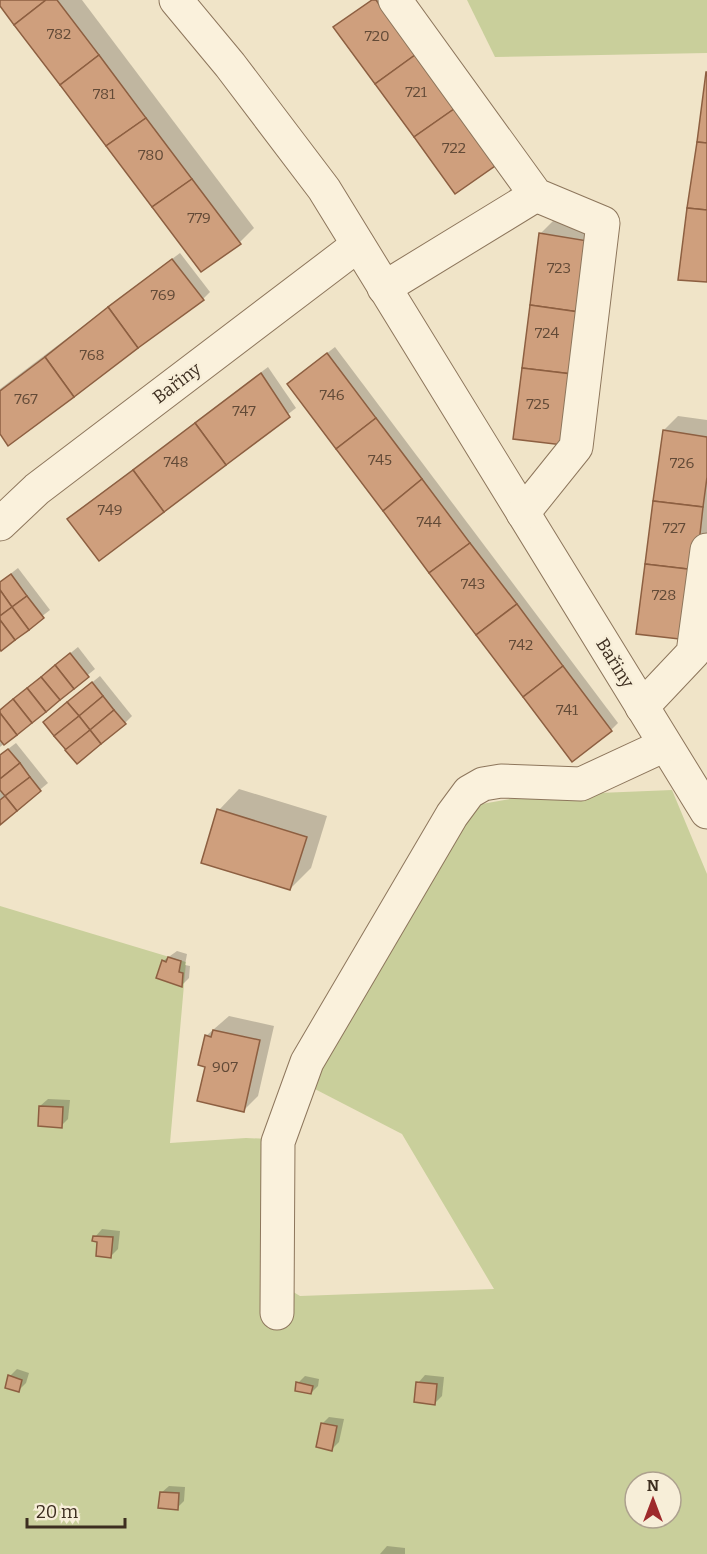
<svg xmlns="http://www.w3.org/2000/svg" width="707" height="1554" font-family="Bitter,serif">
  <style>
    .green { fill: #c9cf9b; fill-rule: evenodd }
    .shadow { fill: #0003 }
    .building { fill: #cf9f7d; stroke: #8d5f41; stroke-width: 1.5 }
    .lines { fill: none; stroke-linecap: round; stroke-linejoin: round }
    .minor-casing { stroke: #8d765c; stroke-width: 35 }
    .minor { stroke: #faf1dc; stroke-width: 33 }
    .labels { text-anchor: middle; stroke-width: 5; stroke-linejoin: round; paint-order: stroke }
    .number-label { font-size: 15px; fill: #624a37 }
    .street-label { font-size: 18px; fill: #3d2e20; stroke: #f7eed8 }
  </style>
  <rect width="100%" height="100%" fill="#f0e4c8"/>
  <g class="green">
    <path d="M 467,0 L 707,0 L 707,53 L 495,57 Z"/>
    <path d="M 672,790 L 707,874 L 707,1554 L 0,1554 L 0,906 L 186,962 L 170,1143 L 246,1138 L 293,1140 L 285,1287 L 300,1296 L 494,1289 L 402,1134 L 309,1086 L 465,807 L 526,796 ZM 635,1482 L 671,1482 L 671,1518 L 635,1518 Z"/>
  </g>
  <g class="shadow">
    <path d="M 0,0 L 82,0 L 254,228 L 240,242 L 0,4 Z"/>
    <path d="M 371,0 L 388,0 L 501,157 L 335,27 Z"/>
    <path d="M 555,219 L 602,227 L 586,358 L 540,234 Z"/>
    <path d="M 180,253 L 210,292 L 203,299 L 0,432 L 0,389 Z"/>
    <path d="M 335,347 L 618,723 L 611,730 L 296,377 Z"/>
    <path d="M 268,367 L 296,408 L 99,559 L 76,512 Z"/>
    <path d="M 678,416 L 707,420 L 707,557 L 664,430 Z"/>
    <path d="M 18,568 L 50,610 L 0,649 L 0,582 Z"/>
    <path d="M 78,647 L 95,669 L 0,747 L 0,710 Z"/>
    <path d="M 100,676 L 132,716 L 125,723 L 52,715 Z"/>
    <path d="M 16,743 L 48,783 L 0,823 L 0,755 Z"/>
    <path d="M 239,789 L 327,816 L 311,868 L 290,889 L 219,810 Z"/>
    <path d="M 177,951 L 187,954 L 185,965 L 190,966 L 189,978 L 182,985 L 163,961 Z"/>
    <path d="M 229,1016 L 274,1026 L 258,1096 L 244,1110 L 206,1036 Z"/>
    <path d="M 48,1099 L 70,1100 L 68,1119 L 61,1126 L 40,1106 Z"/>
    <path d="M 102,1229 L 120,1231 L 118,1249 L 111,1256 L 95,1237 Z"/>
    <path d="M 17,1369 L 29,1373 L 26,1383 L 19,1390 L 10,1376 Z"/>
    <path d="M 425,1375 L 444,1377 L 442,1396 L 434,1404 L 418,1383 Z"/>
    <path d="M 305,1376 L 319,1379 L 318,1386 L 311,1393 L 298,1383 Z"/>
    <path d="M 329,1417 L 344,1419 L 339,1442 L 332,1449 L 322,1424 Z"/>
    <path d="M 169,1486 L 185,1487 L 184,1501 L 177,1508 L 161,1493 Z"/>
    <path d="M 387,1546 L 405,1548 L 405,1554 L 380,1554 Z"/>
  </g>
  <g class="building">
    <path d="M 0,0 L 46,0 L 14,25 L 0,6 Z"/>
    <path d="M 46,0 L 57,0 L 99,55 L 60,85 L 14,25 Z"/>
    <path d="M 372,0 L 376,0 L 415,55 L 375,84 L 333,27 Z"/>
    <path d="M 99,55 L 146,118 L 106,146 L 60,85 Z"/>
    <path d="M 415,55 L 454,109 L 414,137 L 375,84 Z"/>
    <path d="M 706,72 L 707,72 L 707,143 L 697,142 Z"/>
    <path d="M 454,109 L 495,166 L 455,194 L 414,137 Z"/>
    <path d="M 146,118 L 192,179 L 152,207 L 106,146 Z"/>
    <path d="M 697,142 L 707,143 L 707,210 L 687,208 Z"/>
    <path d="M 192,179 L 241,244 L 201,272 L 152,207 Z"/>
    <path d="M 687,208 L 707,210 L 707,282 L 678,280 Z"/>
    <path d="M 539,233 L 588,241 L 579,312 L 530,305 Z"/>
    <path d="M 172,259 L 204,300 L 138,348 L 108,307 Z"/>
    <path d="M 530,305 L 579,312 L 572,374 L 522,368 Z"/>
    <path d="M 108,307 L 138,348 L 74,397 L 45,357 Z"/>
    <path d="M 327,353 L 376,418 L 336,449 L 287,384 Z"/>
    <path d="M 45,357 L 74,397 L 8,446 L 0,434 L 0,391 Z"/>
    <path d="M 522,368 L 572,374 L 563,445 L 513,439 Z"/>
    <path d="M 261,373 L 290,417 L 226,465 L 195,423 Z"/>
    <path d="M 376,418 L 422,479 L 383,511 L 336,449 Z"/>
    <path d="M 195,423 L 226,465 L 164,512 L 133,470 Z"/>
    <path d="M 663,430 L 707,437 L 707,477 L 703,507 L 653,501 Z"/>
    <path d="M 133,470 L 164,512 L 99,561 L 67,519 Z"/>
    <path d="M 422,479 L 470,543 L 429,573 L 383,511 Z"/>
    <path d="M 653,501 L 703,507 L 696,570 L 645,564 Z"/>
    <path d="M 470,543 L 517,604 L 476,635 L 429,573 Z"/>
    <path d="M 645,564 L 696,570 L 688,640 L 636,634 Z"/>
    <path d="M 11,574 L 27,596 L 12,607 L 0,590 L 0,582 Z"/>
    <path d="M 0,590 L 12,607 L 0,616 Z"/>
    <path d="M 27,596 L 44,618 L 29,630 L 12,607 Z"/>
    <path d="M 517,604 L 563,666 L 523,697 L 476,635 Z"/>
    <path d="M 12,607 L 29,630 L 15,640 L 0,620 L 0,616 Z"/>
    <path d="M 0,620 L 15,640 L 1,651 L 0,649 Z"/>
    <path d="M 70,653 L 89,677 L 74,689 L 55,665 Z"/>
    <path d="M 55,665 L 74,689 L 60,700 L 41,677 Z"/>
    <path d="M 563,666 L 612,731 L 572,762 L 523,697 Z"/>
    <path d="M 41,677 L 60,700 L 46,712 L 27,688 Z"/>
    <path d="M 92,682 L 103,696 L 79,716 L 67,702 Z"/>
    <path d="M 27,688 L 46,712 L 32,723 L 13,699 Z"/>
    <path d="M 103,696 L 114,710 L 90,730 L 79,716 Z"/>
    <path d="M 13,699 L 32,723 L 17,735 L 0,713 L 0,710 Z"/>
    <path d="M 67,702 L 79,716 L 54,736 L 43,722 Z"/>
    <path d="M 114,710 L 126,724 L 101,744 L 90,730 Z"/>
    <path d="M 0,713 L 17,735 L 4,745 L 0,740 Z"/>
    <path d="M 79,716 L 90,730 L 66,750 L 54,736 Z"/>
    <path d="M 90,730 L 101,744 L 77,764 L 65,750 Z"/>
    <path d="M 8,749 L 20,763 L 0,779 L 0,755 Z"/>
    <path d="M 20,763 L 30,777 L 5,796 L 0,790 L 0,779 Z"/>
    <path d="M 30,777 L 41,791 L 17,811 L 5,796 Z"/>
    <path d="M 5,796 L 17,811 L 0,825 L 0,800 Z"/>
    <path d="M 217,809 L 307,837 L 290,890 L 201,863 Z"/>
    <path d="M 168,957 L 181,961 L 179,972 L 183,973 L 182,987 L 156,978 L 162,960 L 166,962 Z"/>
    <path d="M 213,1030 L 260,1040 L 244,1112 L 197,1101 L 205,1067 L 198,1065 L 205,1035 L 211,1037 Z"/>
    <path d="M 39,1106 L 63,1107 L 62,1128 L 38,1126 Z"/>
    <path d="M 93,1236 L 113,1237 L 111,1258 L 96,1256 L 97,1242 L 92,1241 Z"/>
    <path d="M 8,1375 L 22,1380 L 19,1392 L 5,1388 Z"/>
    <path d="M 296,1382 L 313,1386 L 311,1394 L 295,1391 Z"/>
    <path d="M 416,1382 L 437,1384 L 435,1405 L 414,1402 Z"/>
    <path d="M 321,1423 L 337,1426 L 332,1451 L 316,1447 Z"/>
    <path d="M 160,1492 L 179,1493 L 178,1510 L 158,1508 Z"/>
  </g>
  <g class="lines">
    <defs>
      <g id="minor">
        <path d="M 176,0 L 230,65 L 324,189 L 707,812"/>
        <path d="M 395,0 L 536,195 L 603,223 L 576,447 L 523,513"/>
        <path d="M 384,288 L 536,195"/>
        <path d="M 0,524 L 37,489 L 358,245"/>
        <path d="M 642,707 L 693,653 L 707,550"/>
        <path d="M 277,1313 L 278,1142 L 307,1062 L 452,815 L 469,792 L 483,784 L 501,781 L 581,784 L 665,745"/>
      </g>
    </defs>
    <use href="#minor" class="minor-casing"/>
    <use href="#minor" class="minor"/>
  </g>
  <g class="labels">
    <g class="number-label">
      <text x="59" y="39">782</text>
      <text x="377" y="41">720</text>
      <text x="416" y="97">721</text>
      <text x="104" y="99">781</text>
      <text x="454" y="153">722</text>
      <text x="151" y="160">780</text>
      <text x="199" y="223">779</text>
      <text x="559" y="273">723</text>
      <text x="163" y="300">769</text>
      <text x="547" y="338">724</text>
      <text x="92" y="360">768</text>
      <text x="332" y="400">746</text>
      <text x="26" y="404">767</text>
      <text x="538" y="409">725</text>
      <text x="244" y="416">747</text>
      <text x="380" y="465">745</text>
      <text x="176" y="467">748</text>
      <text x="682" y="468">726</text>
      <text x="110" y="515">749</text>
      <text x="429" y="527">744</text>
      <text x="674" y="533">727</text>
      <text x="473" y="589">743</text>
      <text x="664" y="600">728</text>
      <text x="521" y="650">742</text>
      <text x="567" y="715">741</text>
      <text x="225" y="1072">907</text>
    </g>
    <g class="street-label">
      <text transform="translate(177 383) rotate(-37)" y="6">Bařiny</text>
      <text transform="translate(615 663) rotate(58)" y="6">Bařiny</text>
    </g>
  </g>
  <g transform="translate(653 1500)"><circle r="28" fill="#f7eed8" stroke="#ada18e" stroke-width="1.5"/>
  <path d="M0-4.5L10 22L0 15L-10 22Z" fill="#9e2a2b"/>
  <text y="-9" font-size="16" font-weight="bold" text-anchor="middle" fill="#3d2e20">N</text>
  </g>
  <path d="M27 1518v9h98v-9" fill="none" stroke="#3d2e20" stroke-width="3"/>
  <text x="36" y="1518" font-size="18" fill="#3d2e20" stroke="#f7eed8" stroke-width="4.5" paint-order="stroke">20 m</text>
</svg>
